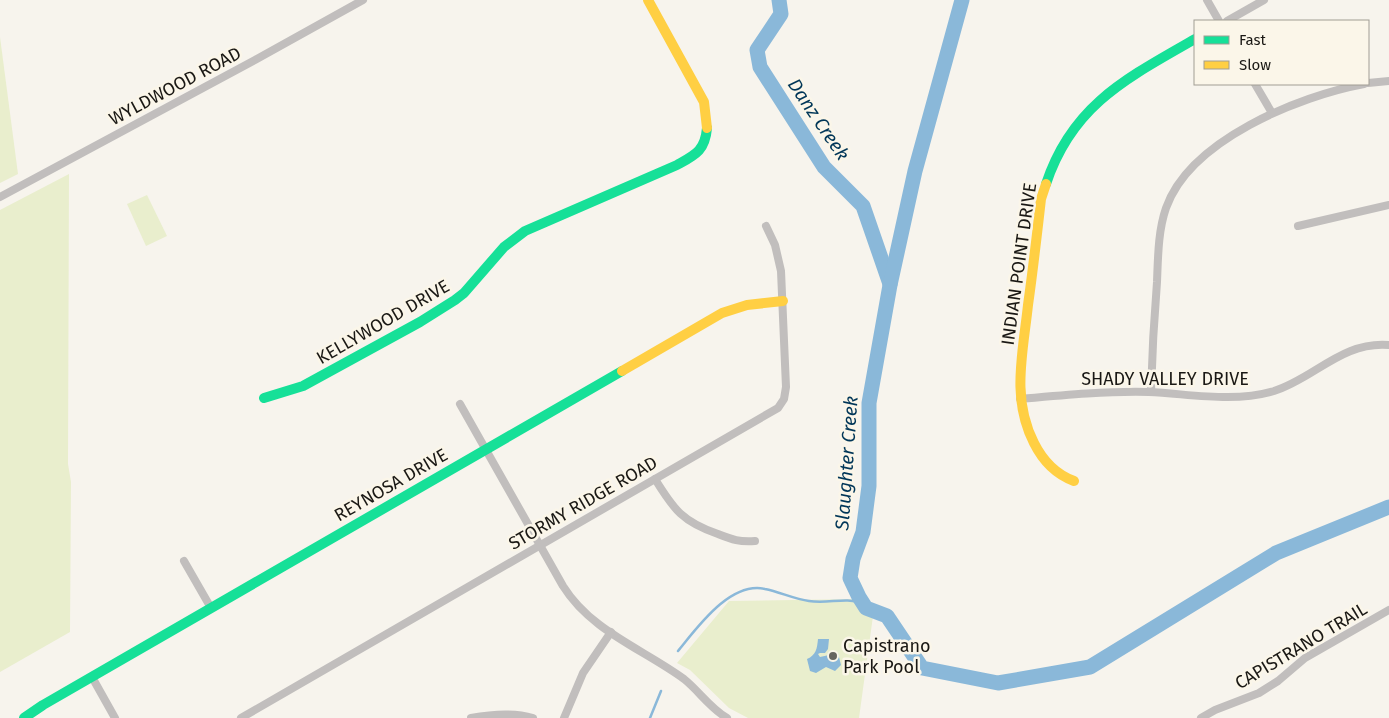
<svg xmlns="http://www.w3.org/2000/svg" width="1389" height="718" font-family="'Fira Sans',sans-serif">
  <style>
    .green { fill: #e9eecd }
    .water { fill: #8ab8d9 }
    .lines { fill: none; stroke-linecap: round; stroke-linejoin: round }
    .stream { stroke: #8ab8d9; stroke-width: 2.5 }
    .river { stroke: #8ab8d9; stroke-width: 15 }
    .street { stroke: #c1bebd; stroke-width: 8 }
    .fast { stroke: #16e098; stroke-width: 10 }
    .slow { stroke: #ffcf43; stroke-width: 10 }
    .poi-dot { fill: #676560; stroke: #fbf6e9; stroke-width: 2 }
    .labels { text-anchor: middle; stroke-width: 5; stroke-linejoin: round; paint-order: stroke }
    .street-label { font-size: 18px; fill: #1a1814; stroke: #fbf6e9 }
    .poi-label { font-size: 18px; fill: #1a1814; stroke: #fbf6e9; text-anchor: start }
    .water-label { font-size: 19px; font-style: italic; fill: #003658; stroke: #fbf6e9 }
  </style>
  <rect width="100%" height="100%" fill="#f7f4ed"/>
  <g class="green">
    <path d="M 0,37 L 18,174 L 0,183 Z"/>
    <path d="M 69,174 L 68,464 L 71,482 L 70,632 L 0,672 L 0,210 Z"/>
    <path d="M 147,195 L 167,236 L 146,246 L 127,204 Z"/>
    <path d="M 858,599 L 873,616 L 859,718 L 748,718 L 729,708 L 690,670 L 677,663 L 729,601 Z"/>
  </g>
  <path class="water" d="M 818,639 L 829,639 L 828,649 L 825,653 L 820,653 L 818,654 L 820,657 L 838,653 L 841,665 L 835,671 L 826,667 L 816,673 L 810,671 L 807,659 C 816,655 817,649 818,639 Z"/>
  <g class="lines">
    <g class="stream">
      <path d="M 678,651 C 697,628 730,581 765,589 C 780,592 794,599 809,601 C 828,604 845,597 862,603"/>
      <path d="M 650,718 L 661,691"/>
    </g>
    <g class="river">
      <path d="M 779,0 L 781,14 L 757,50 L 760,67 L 824,167 L 863,206 L 890,284"/>
      <path d="M 962,0 L 915,171 L 890,285 L 869,403 L 869,486 L 863,532 L 853,559 L 850,578 L 859,597 L 866,608 L 887,616 L 922,668 L 998,683 L 1090,667 L 1276,553 L 1389,507"/>
    </g>
    <g class="street">
      <path d="M 1207,0 L 1219,21"/>
      <path d="M 1227,21 L 1264,0"/>
      <path d="M 1368,83 L 1389,81"/>
      <path d="M 1255,84 L 1272,113"/>
      <path d="M 0,197 L 255,60 L 363,0"/>
      <path d="M 1298,226 L 1389,205"/>
      <path d="M 1151,392 C 1152,356 1154,319 1157,282 C 1158,258 1158,231 1166,208 C 1190,140 1299,96 1364,84"/>
      <path d="M 1020,399 C 1064,395 1106,391 1149,392 C 1191,394 1233,403 1274,391 C 1315,378 1342,341 1389,345"/>
      <path d="M 460,404 L 563,586 C 591,631 643,649 684,679 C 699,691 710,708 727,718"/>
      <path d="M 655,479 C 674,510 683,522 718,534 C 733,540 739,542 755,541"/>
      <path d="M 184,561 L 211,608"/>
      <path d="M 92,677 L 115,718"/>
      <path d="M 241,718 L 778,408 L 784,399 L 786,387 L 781,271 L 775,245 L 766,226"/>
      <path d="M 471,718 C 492,714 513,712 533,718"/>
      <path d="M 564,718 L 583,673 L 611,632"/>
      <path d="M 1201,718 L 1215,710 L 1259,693 L 1278,681 L 1305,658 L 1389,610"/>
    </g>
    <g class="fast">
      <path d="M 1046,184 C 1072,105 1127,78 1195,39"/>
      <path d="M 264,398 L 303,386 L 420,322 L 455,300 L 464,293 L 504,247 L 525,231 L 677,165 C 695,155 705,151 707,128"/>
      <path d="M 24,718 L 43,705 L 622,371"/>
    </g>
    <g class="slow">
      <path d="M 648,0 L 704,102 L 707,128"/>
      <path d="M 1046,184 L 1041,199 C 1037,234 1033,270 1028,305 C 1023,353 1011,398 1034,443 C 1043,461 1055,474 1074,481"/>
      <path d="M 622,371 L 722,313 L 747,305 L 783,301"/>
    </g>
  </g>
  <circle class="poi-dot" cx="833" cy="656" r="5"/>
  <g class="labels">
    <g class="street-label">
      <text transform="translate(175 86) rotate(-28)" y="6">WYLDWOOD ROAD</text>
      <text transform="translate(1019 264) rotate(-82)" y="6">INDIAN POINT DRIVE</text>
      <text transform="translate(383 322) rotate(-30)" y="6">KELLYWOOD DRIVE</text>
      <text x="1165" y="385">SHADY VALLEY DRIVE</text>
      <text transform="translate(391 485) rotate(-30)" y="6">REYNOSA DRIVE</text>
      <text transform="translate(583 503) rotate(-30)" y="6">STORMY RIDGE ROAD</text>
      <text transform="translate(1301 646) rotate(-31)" y="6">CAPISTRANO TRAIL</text>
    </g>
    <g class="poi-label">
      <text x="843" y="652">Capistrano<tspan x="843" dy="21">Park Pool</tspan></text>
    </g>
    <g class="water-label">
      <text transform="translate(819 119) rotate(56)" y="7">Danz Creek</text>
      <text transform="translate(846 463) rotate(-86)" y="7">Slaughter Creek</text>
    </g>
  </g>
  <rect x="1194" y="20" width="175" height="65" fill="#fbf6e9" stroke="#a19d94"/>
  <rect x="1204" y="36" width="25" height="8" fill="#16e098" stroke="#a19d94"/>
  <text x="1239" y="45" font-size="15" fill="#1a1814">Fast</text>
  <rect x="1204" y="61" width="25" height="8" fill="#ffcf43" stroke="#a19d94"/>
  <text x="1239" y="70" font-size="15" fill="#1a1814">Slow</text>
</svg>
